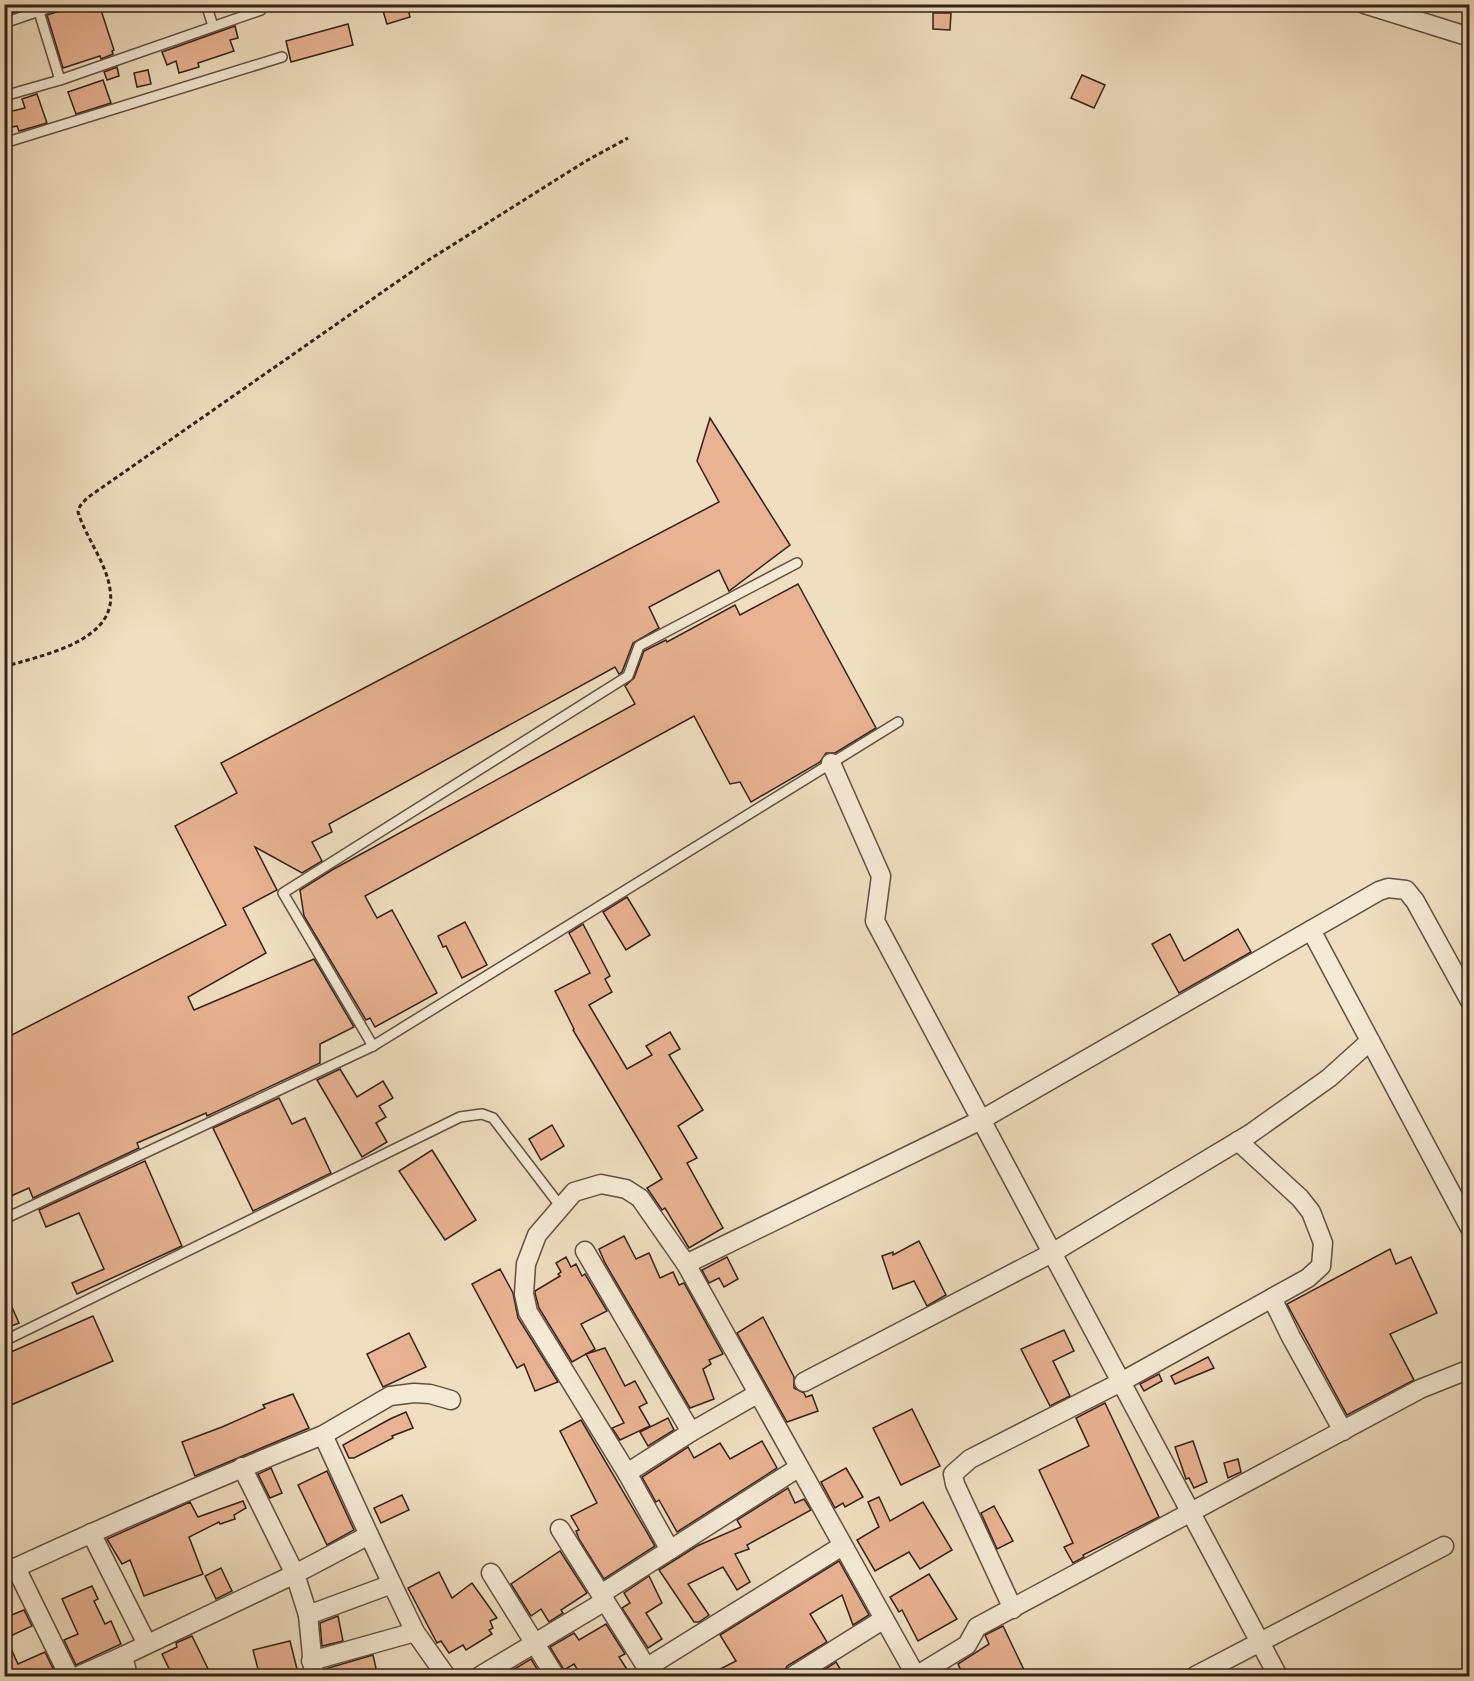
<svg xmlns="http://www.w3.org/2000/svg" width="1474" height="1681" font-family="'Libre Bodoni',serif">
  <style>
    .building { fill: #e9b292; stroke: #332118; stroke-width: 1.5 }
    .lines { fill: none; stroke-linecap: round; stroke-linejoin: round }
    .service-casing { stroke: #625042; stroke-width: 12 }
    .minor-casing { stroke: #625042; stroke-width: 21 }
    .path { stroke: #332118; stroke-width: 3; stroke-dasharray: 4.5 3; stroke-linecap: butt }
    .service { stroke: #f5ead5; stroke-width: 9 }
    .minor { stroke: #f5ead5; stroke-width: 18 }
  </style>
  <rect width="100%" height="100%" fill="#efdebf"/>
  <filter id="stains"><feTurbulence type="fractalNoise" baseFrequency=".00333" numOctaves="4"/><feColorMatrix values="0 0 0 0 .2 0 0 0 0 .09 0 0 0 0 .02 0 0 0 .5 -.17"/></filter>
  <radialGradient id="worn" r=".72"><stop offset=".6" stop-color="#630" stop-opacity="0"/><stop offset="1" stop-color="#630" stop-opacity=".3"/></radialGradient>
  <g class="building">
    <path d="M 4,4 L 38,4 L 4,16 Z"/>
    <path d="M 67,4 L 99,4 L 114,50 L 112,51 L 113,54 L 101,59 L 100,56 L 63,68 L 47,15 L 63,10 Z"/>
    <path d="M 381,4 L 407,4 L 410,17 L 387,24 Z"/>
    <path d="M 933,13 L 951,13 L 950,30 L 933,29 Z"/>
    <path d="M 348,24 L 353,45 L 291,62 L 286,41 Z"/>
    <path d="M 235,26 L 238,38 L 230,40 L 234,51 L 198,63 L 199,67 L 179,73 L 176,61 L 167,65 L 162,52 Z"/>
    <path d="M 117,67 L 119,76 L 107,80 L 104,72 Z"/>
    <path d="M 148,70 L 151,84 L 137,87 L 134,73 Z"/>
    <path d="M 1082,75 L 1105,85 L 1094,108 L 1071,98 Z"/>
    <path d="M 103,80 L 111,103 L 76,114 L 68,92 Z"/>
    <path d="M 37,94 L 47,123 L 19,131 L 17,126 L 4,129 L 4,113 L 25,108 L 22,99 Z"/>
    <path d="M 710,418 L 790,545 L 729,591 L 719,570 L 649,607 L 659,628 L 633,643 L 622,672 L 619,674 L 615,667 L 329,824 L 332,832 L 312,842 L 322,861 L 302,873 L 255,847 L 277,890 L 243,908 L 266,953 L 188,997 L 194,1010 L 314,959 L 354,1027 L 320,1044 L 320,1063 L 207,1116 L 206,1113 L 137,1143 L 139,1148 L 33,1198 L 29,1188 L 4,1199 L 4,1039 L 226,925 L 175,826 L 237,793 L 221,763 L 719,502 L 697,461 Z"/>
    <path d="M 798,584 L 876,728 L 835,753 L 826,753 L 820,762 L 751,802 L 740,782 L 730,784 L 694,716 L 365,896 L 377,918 L 392,910 L 437,993 L 375,1027 L 370,1018 L 366,1020 L 304,916 L 300,890 L 332,870 L 635,704 L 625,686 L 634,678 L 644,651 L 666,640 L 667,642 L 735,605 L 740,615 Z"/>
    <path d="M 627,897 L 650,935 L 626,950 L 603,912 Z"/>
    <path d="M 465,922 L 487,965 L 462,978 L 446,946 L 443,947 L 438,936 Z"/>
    <path d="M 583,924 L 610,976 L 605,979 L 612,992 L 589,1005 L 627,1069 L 652,1055 L 646,1046 L 670,1032 L 680,1049 L 669,1055 L 703,1110 L 678,1126 L 697,1158 L 687,1163 L 723,1228 L 689,1248 L 665,1208 L 662,1210 L 647,1188 L 662,1179 L 573,1030 L 574,1029 L 555,991 L 590,973 L 569,933 Z"/>
    <path d="M 1238,929 L 1251,952 L 1179,993 L 1152,944 L 1170,934 L 1184,961 Z"/>
    <path d="M 340,1069 L 357,1097 L 383,1081 L 393,1098 L 379,1106 L 386,1117 L 376,1123 L 387,1142 L 362,1157 L 317,1080 Z"/>
    <path d="M 279,1098 L 292,1124 L 305,1118 L 331,1173 L 253,1211 L 213,1128 Z"/>
    <path d="M 552,1125 L 564,1146 L 541,1160 L 529,1139 Z"/>
    <path d="M 432,1150 L 476,1220 L 445,1240 L 399,1171 Z"/>
    <path d="M 145,1161 L 182,1246 L 77,1294 L 72,1283 L 104,1269 L 79,1213 L 46,1227 L 39,1210 Z"/>
    <path d="M 624,1236 L 636,1259 L 649,1253 L 660,1278 L 673,1272 L 679,1285 L 684,1283 L 723,1354 L 709,1360 L 711,1364 L 703,1369 L 714,1399 L 690,1408 L 605,1263 L 599,1249 Z"/>
    <path d="M 919,1241 L 946,1295 L 927,1306 L 914,1281 L 893,1289 L 882,1256 L 893,1252 L 893,1255 Z"/>
    <path d="M 1390,1249 L 1396,1264 L 1411,1257 L 1437,1313 L 1390,1334 L 1414,1380 L 1347,1415 L 1287,1304 Z"/>
    <path d="M 566,1257 L 571,1267 L 576,1264 L 582,1276 L 585,1274 L 607,1311 L 581,1324 L 595,1349 L 572,1362 L 539,1308 L 535,1293 L 535,1291 L 560,1276 L 558,1274 L 561,1272 L 556,1263 Z"/>
    <path d="M 727,1257 L 738,1279 L 724,1287 L 719,1278 L 709,1283 L 702,1270 Z"/>
    <path d="M 500,1269 L 513,1293 L 518,1318 L 558,1382 L 535,1391 L 524,1364 L 517,1368 L 472,1284 Z"/>
    <path d="M 4,1289 L 19,1323 L 4,1329 Z"/>
    <path d="M 93,1316 L 113,1361 L 4,1408 L 4,1355 Z"/>
    <path d="M 763,1317 L 794,1377 L 794,1388 L 804,1393 L 806,1397 L 812,1395 L 818,1411 L 787,1422 L 737,1333 Z"/>
    <path d="M 1064,1330 L 1074,1351 L 1053,1361 L 1070,1396 L 1050,1406 L 1021,1349 Z"/>
    <path d="M 409,1333 L 426,1367 L 383,1387 L 367,1354 Z"/>
    <path d="M 605,1348 L 625,1386 L 635,1381 L 647,1403 L 639,1407 L 650,1426 L 620,1440 L 612,1428 L 624,1423 L 586,1354 Z"/>
    <path d="M 1208,1357 L 1214,1368 L 1175,1384 L 1171,1376 Z"/>
    <path d="M 1159,1374 L 1162,1381 L 1144,1391 L 1140,1384 Z"/>
    <path d="M 293,1394 L 309,1428 L 195,1476 L 182,1442 L 222,1427 L 265,1408 L 263,1405 Z"/>
    <path d="M 1105,1403 L 1159,1517 L 1083,1555 L 1084,1557 L 1073,1563 L 1064,1547 L 1073,1543 L 1039,1470 L 1089,1446 L 1076,1418 Z"/>
    <path d="M 912,1409 L 940,1466 L 901,1485 L 873,1428 Z"/>
    <path d="M 406,1412 L 413,1428 L 392,1436 L 393,1438 L 354,1458 L 349,1458 L 343,1445 L 390,1419 Z"/>
    <path d="M 668,1418 L 674,1430 L 648,1446 L 640,1432 Z"/>
    <path d="M 581,1420 L 655,1546 L 604,1579 L 579,1539 L 576,1531 L 579,1530 L 571,1516 L 597,1503 L 560,1431 Z"/>
    <path d="M 762,1441 L 777,1468 L 677,1532 L 659,1500 L 656,1502 L 642,1477 L 688,1447 L 694,1458 L 720,1443 L 730,1459 Z"/>
    <path d="M 1193,1441 L 1207,1482 L 1194,1488 L 1189,1478 L 1186,1479 L 1175,1447 Z"/>
    <path d="M 1238,1459 L 1241,1472 L 1228,1478 L 1224,1463 Z"/>
    <path d="M 271,1468 L 282,1493 L 270,1498 L 258,1474 Z"/>
    <path d="M 846,1468 L 863,1497 L 845,1507 L 843,1503 L 835,1508 L 821,1482 Z"/>
    <path d="M 327,1471 L 354,1530 L 327,1545 L 298,1485 Z"/>
    <path d="M 788,1488 L 795,1503 L 804,1499 L 811,1510 L 747,1545 L 749,1549 L 735,1554 L 750,1582 L 737,1590 L 723,1567 L 688,1584 L 709,1615 L 699,1622 L 694,1622 L 659,1570 L 697,1546 L 741,1527 L 737,1520 Z"/>
    <path d="M 402,1495 L 409,1510 L 381,1523 L 374,1508 Z"/>
    <path d="M 879,1497 L 890,1521 L 923,1502 L 952,1550 L 920,1569 L 909,1552 L 875,1571 L 857,1540 L 879,1527 L 868,1502 Z"/>
    <path d="M 243,1501 L 246,1508 L 234,1515 L 235,1519 L 220,1524 L 219,1522 L 189,1537 L 203,1574 L 144,1596 L 130,1560 L 122,1564 L 107,1539 L 190,1502 L 198,1517 Z"/>
    <path d="M 994,1506 L 1013,1541 L 997,1549 L 981,1513 Z"/>
    <path d="M 560,1551 L 587,1593 L 561,1610 L 563,1613 L 549,1622 L 541,1609 L 531,1616 L 511,1584 Z"/>
    <path d="M 839,1561 L 869,1615 L 853,1625 L 842,1595 L 810,1614 L 827,1642 L 787,1666 L 782,1677 L 705,1677 L 736,1661 L 720,1635 Z"/>
    <path d="M 221,1568 L 232,1591 L 216,1599 L 205,1576 Z"/>
    <path d="M 439,1572 L 452,1598 L 472,1583 L 497,1618 L 490,1621 L 493,1628 L 489,1630 L 492,1634 L 466,1650 L 463,1645 L 449,1653 L 441,1641 L 437,1643 L 408,1588 Z"/>
    <path d="M 929,1574 L 957,1619 L 918,1641 L 902,1610 L 899,1612 L 890,1597 Z"/>
    <path d="M 649,1576 L 662,1603 L 646,1613 L 662,1639 L 648,1648 L 622,1608 L 630,1603 L 624,1593 Z"/>
    <path d="M 92,1586 L 98,1599 L 94,1601 L 105,1624 L 111,1621 L 121,1644 L 76,1665 L 64,1640 L 78,1634 L 62,1599 Z"/>
    <path d="M 24,1610 L 32,1626 L 6,1638 L 18,1664 L 45,1652 L 57,1677 L 4,1677 L 4,1618 Z"/>
    <path d="M 338,1616 L 343,1641 L 322,1646 L 320,1623 Z"/>
    <path d="M 606,1624 L 625,1654 L 619,1657 L 632,1677 L 582,1677 L 574,1664 L 564,1670 L 550,1647 L 574,1633 L 579,1640 Z"/>
    <path d="M 1003,1626 L 1025,1672 L 1015,1677 L 964,1677 L 958,1664 L 989,1644 L 985,1635 Z"/>
    <path d="M 192,1636 L 212,1677 L 173,1677 L 162,1654 L 177,1647 L 176,1643 Z"/>
    <path d="M 290,1641 L 299,1677 L 260,1677 L 253,1650 Z"/>
    <path d="M 373,1655 L 378,1677 L 326,1677 L 325,1669 Z"/>
    <path d="M 531,1659 L 542,1677 L 501,1677 Z"/>
    <path d="M 836,1662 L 845,1677 L 813,1677 Z"/>
  </g>
  <g class="lines">
    <defs>
      <g id="service">
        <path d="M 206,4 L 213,26"/>
        <path d="M 39,12 L 60,80"/>
        <path d="M 4,23 L 60,4"/>
        <path d="M 4,96 L 60,80 L 261,10"/>
        <path d="M 4,143 L 282,57"/>
        <path d="M 373,1046 L 283,893 L 628,676 L 639,646 L 797,563"/>
        <path d="M 4,1219 L 373,1046 L 898,722"/>
        <path d="M 4,1341 L 460,1117 L 482,1114 L 493,1118 L 561,1207"/>
      </g>
      <g id="minor">
        <path d="M 1364,4 L 1470,37"/>
        <path d="M 831,763 L 881,876 L 875,921 L 1278,1676"/>
        <path d="M 1311,930 L 1470,1228"/>
        <path d="M 585,1251 L 691,1432"/>
        <path d="M 686,1264 L 981,1120 L 1379,891 L 1388,888 L 1406,890 L 1415,901 L 1470,1001"/>
        <path d="M 1272,1298 L 1291,1337 L 1343,1431"/>
        <path d="M 804,1382 L 1052,1253 L 1250,1134 L 1329,1078 L 1370,1041"/>
        <path d="M 323,1435 L 390,1396 L 414,1393 L 430,1394 L 451,1400"/>
        <path d="M 242,1467 L 295,1574 L 308,1615 L 392,1584 L 415,1632 L 446,1676"/>
        <path d="M 627,1473 L 691,1432 L 757,1394"/>
        <path d="M 560,1529 L 652,1676"/>
        <path d="M 91,1533 L 147,1644"/>
        <path d="M 369,1535 L 392,1584"/>
        <path d="M 670,1550 L 627,1473 L 528,1312 L 524,1294 L 526,1264 L 537,1235 L 574,1192 L 601,1184 L 626,1189 L 640,1198 L 686,1264 L 916,1676"/>
        <path d="M 16,1568 L 69,1676"/>
        <path d="M 4,1573 C 110,1524 216,1478 323,1435 L 369,1535 L 295,1574 L 123,1656 L 128,1676"/>
        <path d="M 491,1573 L 555,1676"/>
        <path d="M 601,1594 L 798,1468"/>
        <path d="M 1013,1609 L 955,1484 L 953,1474 L 970,1459 L 1121,1382 L 1308,1278 L 1321,1266 L 1323,1243 L 1311,1212 L 1300,1198 L 1238,1141"/>
        <path d="M 308,1615 L 314,1676"/>
        <path d="M 311,1661 L 415,1632"/>
        <path d="M 646,1668 L 842,1546"/>
        <path d="M 78,1676 L 123,1656"/>
        <path d="M 480,1676 L 605,1601"/>
        <path d="M 793,1676 L 884,1619"/>
        <path d="M 916,1676 L 967,1645 L 977,1627 L 1420,1389 L 1470,1369"/>
        <path d="M 1195,1676 L 1444,1546"/>
      </g>
    </defs>
    <use href="#service" class="service-casing"/>
    <use href="#minor" class="minor-casing"/>
    <path class="path" d="M 4,667 C 41,655 119,642 110,589 C 106,562 86,538 78,512 L 80,506 L 87,498 L 427,261 L 586,161 L 628,138"/>
    <use href="#service" class="service"/>
    <use href="#minor" class="minor"/>
  </g>
  <rect width="1474" height="1681" fill="none" stroke="#efdebf" stroke-width="24"/>
  <rect x="6" y="6" width="1462" height="1669" fill="none" stroke="#332118" stroke-width="3"/>
  <rect x="12" y="12" width="1450" height="1657" fill="none" stroke="#332118" stroke-width="1.5"/>
  <rect width="100%" height="100%" filter="url(#stains)"/>
  <rect width="100%" height="100%" fill="url(#worn)"/>
</svg>
